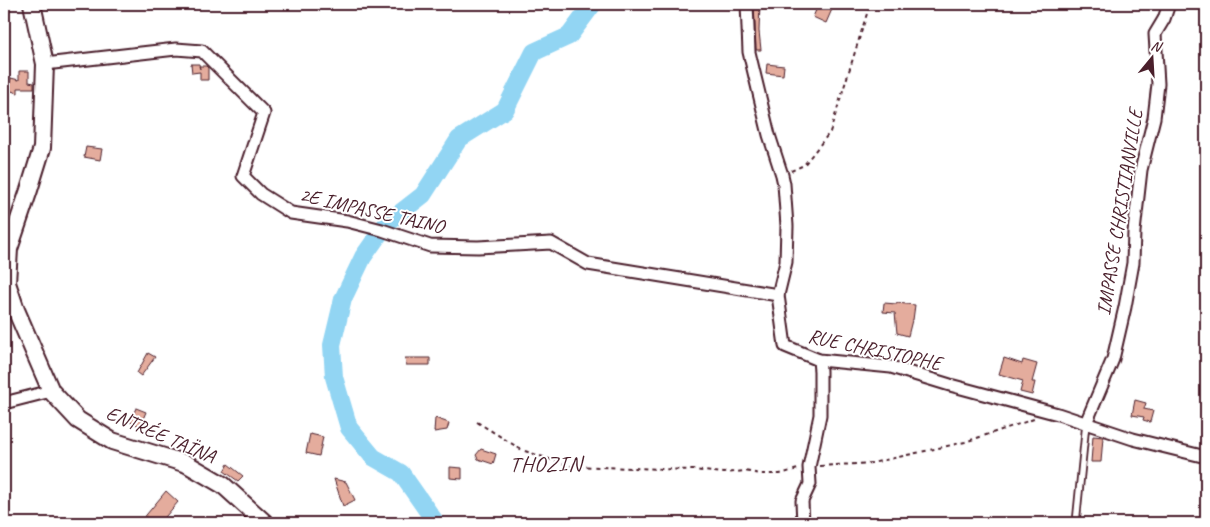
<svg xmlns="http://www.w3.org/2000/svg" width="1210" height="527" font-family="Caveat,sans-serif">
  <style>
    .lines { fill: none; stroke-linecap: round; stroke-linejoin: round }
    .river { stroke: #92d5f3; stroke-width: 18 }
    .building { fill: #e4ac9d; stroke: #4a1f2b }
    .lane-casing { stroke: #4a1f2b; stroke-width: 9 }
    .street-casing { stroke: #4a1f2b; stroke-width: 15 }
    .secondary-casing { stroke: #4a1f2b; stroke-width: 20 }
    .path { stroke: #4a1f2b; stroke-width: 2; stroke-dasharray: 4 4; stroke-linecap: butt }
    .lane { stroke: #fff; stroke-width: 5.5 }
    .street { stroke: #fff; stroke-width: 11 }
    .secondary { stroke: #fff; stroke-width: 16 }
    .labels { text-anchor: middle; stroke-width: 4; stroke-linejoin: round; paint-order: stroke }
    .street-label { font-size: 20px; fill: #4a1f2b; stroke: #fff }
    .quarter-label { font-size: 22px; letter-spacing: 1px; fill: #4a1f2b; stroke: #fff }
  </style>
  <rect width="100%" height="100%" fill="#fff"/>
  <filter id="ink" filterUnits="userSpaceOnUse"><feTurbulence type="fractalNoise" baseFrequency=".02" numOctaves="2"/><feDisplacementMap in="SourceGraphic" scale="10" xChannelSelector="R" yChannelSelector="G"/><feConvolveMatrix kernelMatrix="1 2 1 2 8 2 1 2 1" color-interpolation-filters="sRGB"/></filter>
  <g filter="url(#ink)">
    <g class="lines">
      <path class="river" d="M 436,523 L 401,473 L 373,457 L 349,428 L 334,377 L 332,345 L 343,299 L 363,257 L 387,223 L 423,195 L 459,139 L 505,110 L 534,52 L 569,36 L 593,4"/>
    </g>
    <g class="building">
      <path d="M 754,4 L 760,4 L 759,31 L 761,50 L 756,50 Z"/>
      <path d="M 803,4 L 825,4 L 833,7 L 826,23 L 813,17 L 816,10 L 802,7 Z"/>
      <path d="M 191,64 L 199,64 L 200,69 L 199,66 L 206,66 L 208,68 L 208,80 L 200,80 L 200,72 L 192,73 Z"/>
      <path d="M 767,64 L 784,66 L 783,75 L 766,73 Z"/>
      <path d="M 19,71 L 29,71 L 29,82 L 34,83 L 34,88 L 18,88 L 18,93 L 8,90 L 11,78 L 19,80 Z"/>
      <path d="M 86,147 L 102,149 L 100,160 L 84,157 Z"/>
      <path d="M 884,303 L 897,304 L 897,303 L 915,305 L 913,320 L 912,320 L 908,336 L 897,333 L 895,313 L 883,312 Z"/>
      <path d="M 148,353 L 155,357 L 141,376 L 137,373 Z"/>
      <path d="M 405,358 L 430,358 L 430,365 L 406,365 Z"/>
      <path d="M 1004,358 L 1022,364 L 1023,360 L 1037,364 L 1032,382 L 1035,382 L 1032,395 L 1020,392 L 1023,381 L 999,374 Z"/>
      <path d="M 1135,400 L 1146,403 L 1144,409 L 1153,411 L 1150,422 L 1143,420 L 1144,417 L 1132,415 Z"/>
      <path d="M 136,408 L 146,412 L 140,426 L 130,422 Z"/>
      <path d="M 435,418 L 449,423 L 447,430 L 434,432 Z"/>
      <path d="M 310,434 L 323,437 L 319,456 L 306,453 Z"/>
      <path d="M 1093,436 L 1103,437 L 1101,462 L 1091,462 Z"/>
      <path d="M 481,449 L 496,454 L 493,464 L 478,459 L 476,455 Z"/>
      <path d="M 228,464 L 243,476 L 238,481 L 224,471 Z"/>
      <path d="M 450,467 L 462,468 L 462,479 L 450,478 Z"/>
      <path d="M 334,479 L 346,482 L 355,500 L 343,506 Z"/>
      <path d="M 166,491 L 178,502 L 160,523 L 146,523 L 142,520 Z"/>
    </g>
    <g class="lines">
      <defs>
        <path id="lane" d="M 1076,523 L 1086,423"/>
        <g id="street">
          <path d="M 747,4 L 749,52 L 769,135 L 782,175 L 784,184 L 787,226 L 786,262 L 778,295 L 785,346 L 819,360 L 891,367 L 950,385 L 1058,414 L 1133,439 L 1206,457"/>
          <path d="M 45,64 L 176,49 L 202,51 L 264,113 L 243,176 L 261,194 L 291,213 L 347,221 L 382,230 L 430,246 L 478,247 L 551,243 L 588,264 L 778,295"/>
          <path d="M 4,403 L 51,391"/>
          <path d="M 1086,423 L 1113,359 L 1125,307 L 1133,263 L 1134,232 L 1141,170 L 1154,118 L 1158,84 L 1155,34 L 1164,19 L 1169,4"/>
          <path d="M 803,523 L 802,501 L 810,484 L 809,467 L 820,415 L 820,371 L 819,360"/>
        </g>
        <path id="secondary" d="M 32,4 L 45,64 L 42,148 L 29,190 L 9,249 L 7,283 L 16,310 L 51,391 L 78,420 L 112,441 L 187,464 L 223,485 L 265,523"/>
      </defs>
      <use href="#lane" class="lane-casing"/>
      <use href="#street" class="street-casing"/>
      <use href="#secondary" class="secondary-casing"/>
      <g class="path">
        <path d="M 791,171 L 804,165 L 830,132 L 870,4"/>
        <path d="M 477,422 L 522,450 L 570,466 L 693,470 L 724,473 L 745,471 L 760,474 L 780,474 L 798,469"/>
        <path d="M 820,466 L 872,463 L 965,442 L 1034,419"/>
      </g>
      <use href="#lane" class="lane"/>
      <use href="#street" class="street"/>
      <use href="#secondary" class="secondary"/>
    </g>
  </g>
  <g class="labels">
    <g class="street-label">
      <text transform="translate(372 210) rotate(13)" y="7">2E IMPASSE TAINO</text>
      <text transform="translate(1119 212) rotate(-81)" y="7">IMPASSE CHRISTIANVILLE</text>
      <text transform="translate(875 349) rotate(12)" y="7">RUE CHRISTOPHE</text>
      <text transform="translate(161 434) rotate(23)" y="7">ENTRÉE TAÏNA</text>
    </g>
    <g class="quarter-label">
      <text x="546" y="471">THOZIN</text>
    </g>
  </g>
  <rect width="1210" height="527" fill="none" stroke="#fff" stroke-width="20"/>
  <rect x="10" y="10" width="1190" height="507" fill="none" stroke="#4a1f2b" stroke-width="2" filter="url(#ink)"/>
  <g transform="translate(1152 58) rotate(18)" stroke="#ffffff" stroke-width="4" paint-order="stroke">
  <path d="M0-4L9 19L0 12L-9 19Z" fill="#4a1f2b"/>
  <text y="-8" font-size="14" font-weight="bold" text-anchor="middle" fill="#4a1f2b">N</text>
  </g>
</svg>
